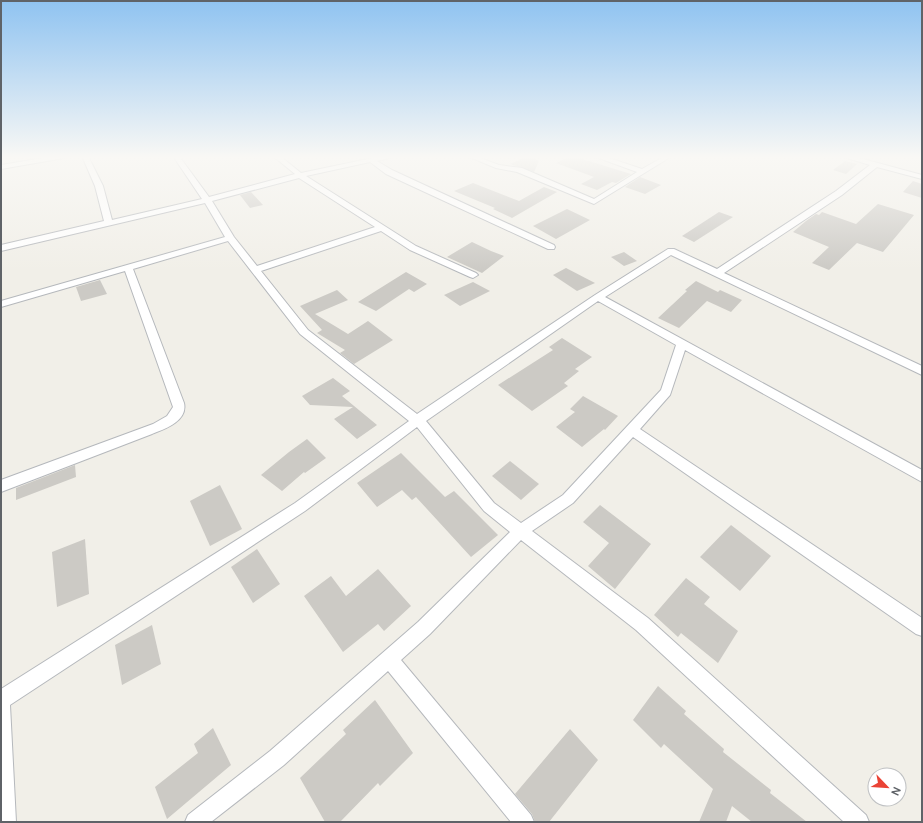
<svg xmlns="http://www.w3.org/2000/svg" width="923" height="823" font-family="'DM Sans',sans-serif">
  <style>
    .building { fill: #cccac5 }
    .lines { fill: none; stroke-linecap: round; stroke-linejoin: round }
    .minor-casing { stroke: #b5b8bc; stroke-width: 2 }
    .minor { fill: #fff; fill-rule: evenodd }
  </style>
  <rect width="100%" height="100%" fill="#f1efe8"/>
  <g class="building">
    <path d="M 528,156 L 539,161 L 534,172 L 510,164 Z"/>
    <path d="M 571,156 L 573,156 L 631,174 L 616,183 L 612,182 L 597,190 L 581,184 L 594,177 L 556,163 Z"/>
    <path d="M 845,161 L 857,164 L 846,174 L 833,170 Z"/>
    <path d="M 640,177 L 661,185 L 645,194 L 625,187 Z"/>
    <path d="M 913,181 L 922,184 L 922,198 L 903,192 Z"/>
    <path d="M 473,183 L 519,201 L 544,187 L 557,192 L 512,218 L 493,209 L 495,208 L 454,191 Z"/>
    <path d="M 251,192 L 263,205 L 250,208 L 240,195 Z"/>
    <path d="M 878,204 L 914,215 L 883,252 L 857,243 L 829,270 L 812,263 L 829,247 L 793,232 L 806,221 L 816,214 L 819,215 L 822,212 L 856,224 Z"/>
    <path d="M 567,209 L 590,220 L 556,239 L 533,226 Z"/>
    <path d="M 719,212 L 733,217 L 694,242 L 682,236 Z"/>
    <path d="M 472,242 L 491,251 L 504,256 L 482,273 L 447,257 Z"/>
    <path d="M 624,252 L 637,261 L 624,266 L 611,257 Z"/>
    <path d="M 566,268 L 595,283 L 577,291 L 553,275 Z"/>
    <path d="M 406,272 L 427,284 L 414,292 L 409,289 L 376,311 L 358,302 Z"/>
    <path d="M 100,280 L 107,294 L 81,301 L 76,287 Z"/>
    <path d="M 696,281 L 718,292 L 720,290 L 742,300 L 731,312 L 707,301 L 679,328 L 658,318 L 687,291 L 685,290 Z"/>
    <path d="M 473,282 L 490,291 L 460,306 L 444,295 Z"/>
    <path d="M 337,290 L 348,300 L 315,314 L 348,334 L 368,321 L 393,340 L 354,364 L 340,353 L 345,350 L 317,333 L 322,330 L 300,306 Z"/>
    <path d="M 562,338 L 592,357 L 575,369 L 579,371 L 564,383 L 568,386 L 532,411 L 498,385 L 553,350 L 549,347 Z"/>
    <path d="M 333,378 L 350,391 L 342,396 L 377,425 L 357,439 L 334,419 L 353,407 L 310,405 L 302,396 Z"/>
    <path d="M 583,396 L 618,416 L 605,430 L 604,429 L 582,447 L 556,427 L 575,412 L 570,409 Z"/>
    <path d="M 307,439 L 326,458 L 305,473 L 304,472 L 282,491 L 261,475 L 289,452 Z"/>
    <path d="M 401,453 L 445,497 L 454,491 L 498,535 L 471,557 L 416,497 L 412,500 L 402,490 L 377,507 L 357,483 Z"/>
    <path d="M 510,461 L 539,484 L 521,500 L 492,476 Z"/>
    <path d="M 75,465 L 76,477 L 16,500 L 16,488 Z"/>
    <path d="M 220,485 L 242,529 L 210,546 L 190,501 Z"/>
    <path d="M 600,505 L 651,544 L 615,589 L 588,566 L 609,543 L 583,522 Z"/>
    <path d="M 731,525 L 771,556 L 740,591 L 700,557 Z"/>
    <path d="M 85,539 L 89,594 L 57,607 L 52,552 Z"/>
    <path d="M 257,549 L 280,584 L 253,603 L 231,567 Z"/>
    <path d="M 378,569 L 411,606 L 384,631 L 378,624 L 343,652 L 304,596 L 331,576 L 346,596 Z"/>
    <path d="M 686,578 L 710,597 L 704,604 L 738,631 L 718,663 L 681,633 L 678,637 L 654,615 Z"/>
    <path d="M 152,625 L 161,664 L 122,685 L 115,645 Z"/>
    <path d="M 658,686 L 686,711 L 684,714 L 724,749 L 723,752 L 771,790 L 770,793 L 807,822 L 752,822 L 732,806 L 726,822 L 699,822 L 713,789 L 664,744 L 661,748 L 633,720 Z"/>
    <path d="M 375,700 L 413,753 L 380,786 L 378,783 L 340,822 L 325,822 L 300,778 L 346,734 L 343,730 Z"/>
    <path d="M 213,728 L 231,765 L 167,819 L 155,787 L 198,753 L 194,744 Z"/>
    <path d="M 570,729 L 598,760 L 549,822 L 535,822 L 532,814 L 515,794 Z"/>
  </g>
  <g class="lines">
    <defs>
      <g id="minor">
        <path d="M 55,156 L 67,156 L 64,158 L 1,169 L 1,165 Z"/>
        <path d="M 82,156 L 88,156 L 103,186 L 112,220 L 202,199 L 173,156 L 179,156 L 209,197 L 295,174 L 273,156 L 280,156 L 301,173 L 382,156 L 393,156 L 392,157 L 377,161 L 392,170 L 554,245 L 555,247 L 554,249 L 548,249 L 386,174 L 370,162 L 306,176 L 416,246 L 476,273 L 478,275 L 473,278 L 470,277 L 410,250 L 381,231 L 261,271 L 308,330 L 417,414 L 595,295 L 668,249 L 674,249 L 717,269 L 836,191 L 870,165 L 844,157 L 843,156 L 852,156 L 922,175 L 922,179 L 877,167 L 842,195 L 724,273 L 922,366 L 922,375 L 671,255 L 605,297 L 922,470 L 922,482 L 685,350 L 670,395 L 640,429 L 922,618 L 922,636 L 916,634 L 633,437 L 573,503 L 532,531 L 648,618 L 866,815 L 869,822 L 844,822 L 636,630 L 521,540 L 430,634 L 401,660 L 531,815 L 534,822 L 511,822 L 388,671 L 284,765 L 211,822 L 185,822 L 188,815 L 270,751 L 418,622 L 510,532 L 484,511 L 417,427 L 305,511 L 10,705 L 16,822 L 1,822 L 1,689 L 295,503 L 409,421 L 300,334 L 228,241 L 133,269 L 184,403 C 188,421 165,429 152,434 L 1,492 L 1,480 L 153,424 L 167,416 L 173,407 L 125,271 L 1,307 L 1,301 L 225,237 L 205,203 L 1,251 L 1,245 L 104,221 L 95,186 ZM 299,178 L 375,227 L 257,266 L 234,237 L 212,201 ZM 598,301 L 676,345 L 661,390 L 563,495 L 521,523 L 494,503 L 426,421 Z"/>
        <path d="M 467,156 L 475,156 L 499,165 L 522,168 L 594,199 L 637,172 L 596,157 L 595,156 L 603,156 L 642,169 L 665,156 L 672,156 L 594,204 L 517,172 L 496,168 Z"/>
      </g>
    </defs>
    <use href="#minor" class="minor-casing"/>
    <use href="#minor" class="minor"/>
  </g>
  <linearGradient id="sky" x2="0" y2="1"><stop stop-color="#8fc3f1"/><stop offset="0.58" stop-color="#f9f8f5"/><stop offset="1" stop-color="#f9f8f5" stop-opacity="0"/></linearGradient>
  <rect width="923" height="271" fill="url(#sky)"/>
  <rect width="923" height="823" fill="none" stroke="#5f6368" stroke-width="4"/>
  <g transform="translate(887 787) rotate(115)"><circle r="19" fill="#ffffff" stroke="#bfc1c3"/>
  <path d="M0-3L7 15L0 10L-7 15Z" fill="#ea4335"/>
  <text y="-6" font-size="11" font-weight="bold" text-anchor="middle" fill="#5f6368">N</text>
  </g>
</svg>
